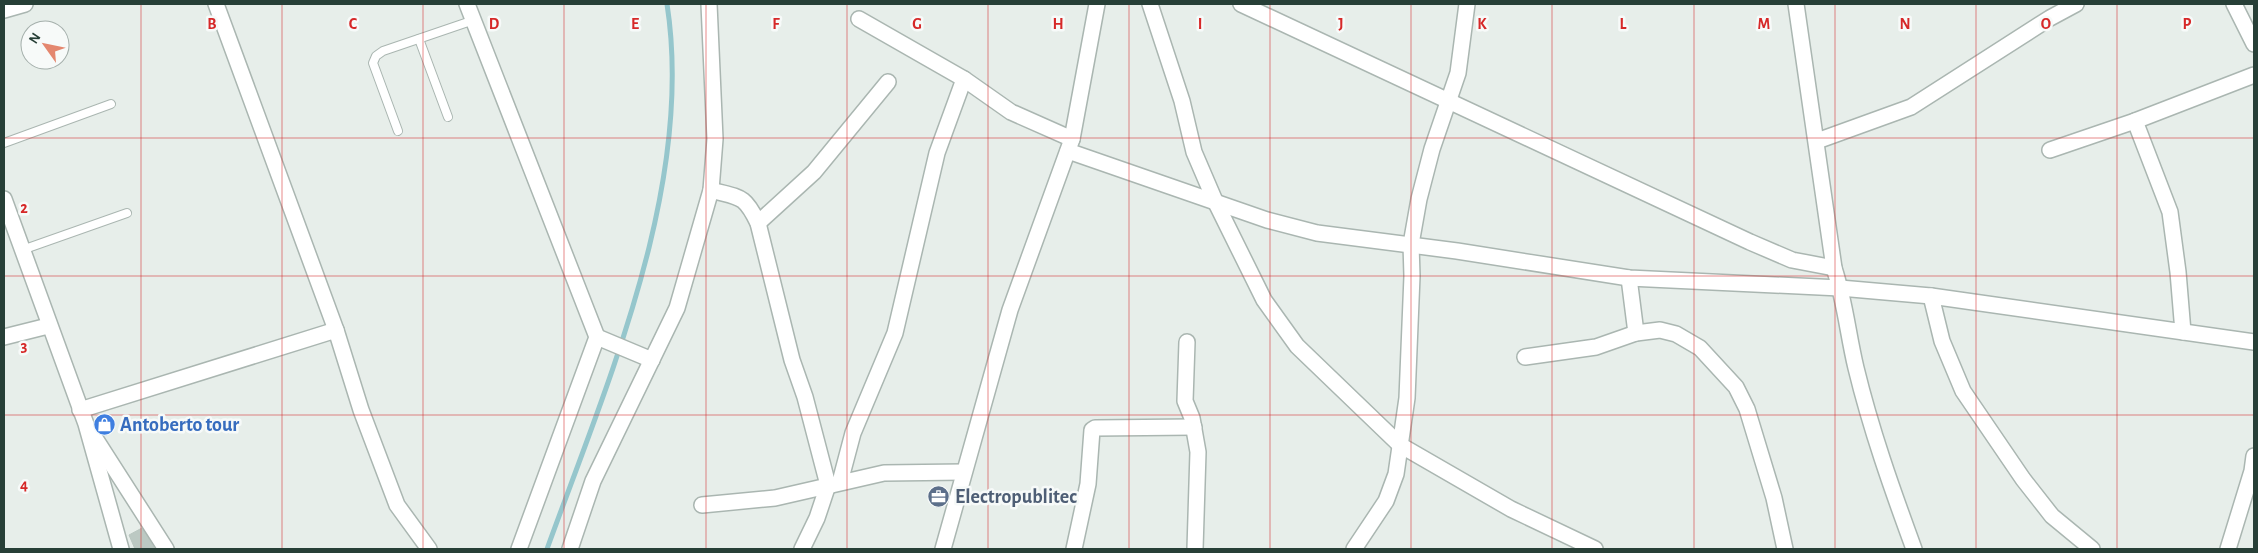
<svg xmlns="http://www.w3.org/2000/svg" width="2258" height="553" font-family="'Alegreya Sans',sans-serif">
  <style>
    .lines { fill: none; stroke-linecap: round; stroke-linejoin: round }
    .stream { stroke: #95c6cc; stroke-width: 5 }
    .building { fill: #bcc9c3; stroke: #bac7c1 }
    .service-casing { stroke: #aab6b1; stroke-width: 10 }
    .minor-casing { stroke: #aab6b1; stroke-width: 18 }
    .tertiary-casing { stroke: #aab6b1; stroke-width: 18 }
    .service { stroke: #fff; stroke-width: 8 }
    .minor { stroke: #fff; stroke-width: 15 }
    .tertiary { stroke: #fff; stroke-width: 15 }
    .grid { fill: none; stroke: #d62828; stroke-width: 1; stroke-opacity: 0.55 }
    .labels { text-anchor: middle; stroke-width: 5; stroke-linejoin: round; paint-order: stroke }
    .shop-label { font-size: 20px; font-weight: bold; fill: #366cbe; stroke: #f7faf9; text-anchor: start }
    .service-label { font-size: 20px; font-weight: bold; fill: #4e5e75; stroke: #f7faf9; text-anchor: start }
    .grid-label { font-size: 16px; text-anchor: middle; font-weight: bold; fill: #d62828; stroke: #f7faf9; stroke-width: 5; stroke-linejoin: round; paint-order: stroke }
  </style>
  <rect width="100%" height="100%" fill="#e7eeea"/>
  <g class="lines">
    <path class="stream" d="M 547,549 C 607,383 695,184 667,4"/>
  </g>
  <path class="building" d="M 142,528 L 155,549 L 135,549 L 129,535 Z"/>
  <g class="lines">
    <defs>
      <g id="service">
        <path d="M 419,39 L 448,117"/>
        <path d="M 398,131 L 373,63 L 376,56 L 383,51 L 474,20"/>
        <path d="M 4,143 L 111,104"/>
        <path d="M 22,250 L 127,213"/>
      </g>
      <g id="minor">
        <path d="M 216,4 L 336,330 L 361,410 L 397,505 L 429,549"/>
        <path d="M 467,4 L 597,337 L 519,549"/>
        <path d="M 1150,4 L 1182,101 L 1194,152 L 1215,201 L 1264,300 L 1297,346 L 1400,445 L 1511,509 L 1595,549"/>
        <path d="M 1241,4 L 1750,242 L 1792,260 L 1834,268"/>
        <path d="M 1796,4 L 1834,268 C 1845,301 1848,335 1856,368 C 1871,430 1892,489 1914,549"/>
        <path d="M 2234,4 L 2254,44"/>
        <path d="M 4,10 L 25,4"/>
        <path d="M 859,19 L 964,79 L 1011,112 L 1072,139"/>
        <path d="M 2135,121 L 2170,212 L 2178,272 L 2183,332"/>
        <path d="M 1817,141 L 1911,107 L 2050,18 L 2076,4"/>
        <path d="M 2050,150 L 2135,121 L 2254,75"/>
        <path d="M 1068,151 L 1267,220 L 1317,233 L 1457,251 L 1629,278 L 1840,288 L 1931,296 L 2254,342"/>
        <path d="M 711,190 C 740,198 744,194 758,223 L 792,360 L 805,397 L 828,485 L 817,518 L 802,549"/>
        <path d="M 758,223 L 814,172 L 888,82"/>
        <path d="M 1629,278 L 1636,333"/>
        <path d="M 1931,296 L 1942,341 L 1963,391 L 2023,479 L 2052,516 L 2092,549"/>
        <path d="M 4,337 L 48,326"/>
        <path d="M 597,337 L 652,360"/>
        <path d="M 1187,342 L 1185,401 L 1192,418 L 1198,452 L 1195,549"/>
        <path d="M 1525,357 L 1596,347 L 1636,333 L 1660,330 L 1676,334 L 1700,348 L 1736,387 L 1747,409 L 1774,498 L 1785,549"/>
        <path d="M 80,410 L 336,330"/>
        <path d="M 840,482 L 853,433 L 895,333 L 937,153 L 964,79"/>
        <path d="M 702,505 L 775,498 L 884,473 L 964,472"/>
        <path d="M 570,549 L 593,481 L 677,308 L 711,190 L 715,139 L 709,4"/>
        <path d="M 943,549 L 1010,310 L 1072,139 L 1097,4"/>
        <path d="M 1074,549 L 1088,484 L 1092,430 L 1095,428 L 1194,427"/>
        <path d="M 1354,549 L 1386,501 L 1396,474 L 1407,398 L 1412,276 L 1411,244 L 1419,199 L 1432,149 L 1458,73 L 1467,4"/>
        <path d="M 2228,549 L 2252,471 L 2254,456"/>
      </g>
      <g id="tertiary">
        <path d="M 4,199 L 86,424 L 121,549"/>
        <path d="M 93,435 L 166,549"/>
      </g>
    </defs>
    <use href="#service" class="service-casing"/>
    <use href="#minor" class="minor-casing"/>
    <use href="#tertiary" class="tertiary-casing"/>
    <use href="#service" class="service"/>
    <use href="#minor" class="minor"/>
    <use href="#tertiary" class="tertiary"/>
  </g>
  <path class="grid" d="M 141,4 L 141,549M 282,4 L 282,549M 423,4 L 423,549M 564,4 L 564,549M 706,4 L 706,549M 847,4 L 847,549M 988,4 L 988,549M 1129,4 L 1129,549M 1270,4 L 1270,549M 1411,4 L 1411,549M 1552,4 L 1552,549M 1694,4 L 1694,549M 1835,4 L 1835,549M 1976,4 L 1976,549M 2117,4 L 2117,549M 4,138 L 2254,138M 4,276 L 2254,276M 4,415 L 2254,415"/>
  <defs>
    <symbol id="shop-disc" viewBox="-11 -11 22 22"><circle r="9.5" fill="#3f7fe0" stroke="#f7faf9"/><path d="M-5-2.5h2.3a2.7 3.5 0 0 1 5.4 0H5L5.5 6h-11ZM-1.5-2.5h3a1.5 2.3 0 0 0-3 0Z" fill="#fff"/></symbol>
    <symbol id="office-disc" viewBox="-11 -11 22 22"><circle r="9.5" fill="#5c6f8a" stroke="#f7faf9"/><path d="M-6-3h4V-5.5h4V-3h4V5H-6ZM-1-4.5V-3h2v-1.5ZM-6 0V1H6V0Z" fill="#fff"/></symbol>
  </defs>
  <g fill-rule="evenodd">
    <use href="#shop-disc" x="92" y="412" width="25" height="25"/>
    <use href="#office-disc" x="926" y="484" width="25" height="25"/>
  </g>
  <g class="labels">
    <g class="shop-label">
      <text x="120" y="431">Antoberto tour</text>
    </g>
    <g class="service-label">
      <text x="955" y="503">Electropublitec</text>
    </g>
  </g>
  <g class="grid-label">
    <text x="212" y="29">B</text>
    <text x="353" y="29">C</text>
    <text x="494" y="29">D</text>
    <text x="635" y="29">E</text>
    <text x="776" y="29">F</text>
    <text x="917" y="29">G</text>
    <text x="1058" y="29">H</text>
    <text x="1200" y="29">I</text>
    <text x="1341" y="29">J</text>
    <text x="1482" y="29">K</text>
    <text x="1623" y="29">L</text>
    <text x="1764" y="29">M</text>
    <text x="1905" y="29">N</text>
    <text x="2046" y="29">O</text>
    <text x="2187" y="29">P</text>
    <text x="24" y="213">2</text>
    <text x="24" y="351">3</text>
    <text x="24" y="490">4</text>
  </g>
  <rect width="2258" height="553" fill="none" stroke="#273f37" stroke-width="10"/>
  <g transform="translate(45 45) rotate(303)"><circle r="24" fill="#f7faf9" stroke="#a4afab"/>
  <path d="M0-4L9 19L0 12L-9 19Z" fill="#e4876f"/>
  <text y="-8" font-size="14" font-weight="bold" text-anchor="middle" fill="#273f37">N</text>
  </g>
</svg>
